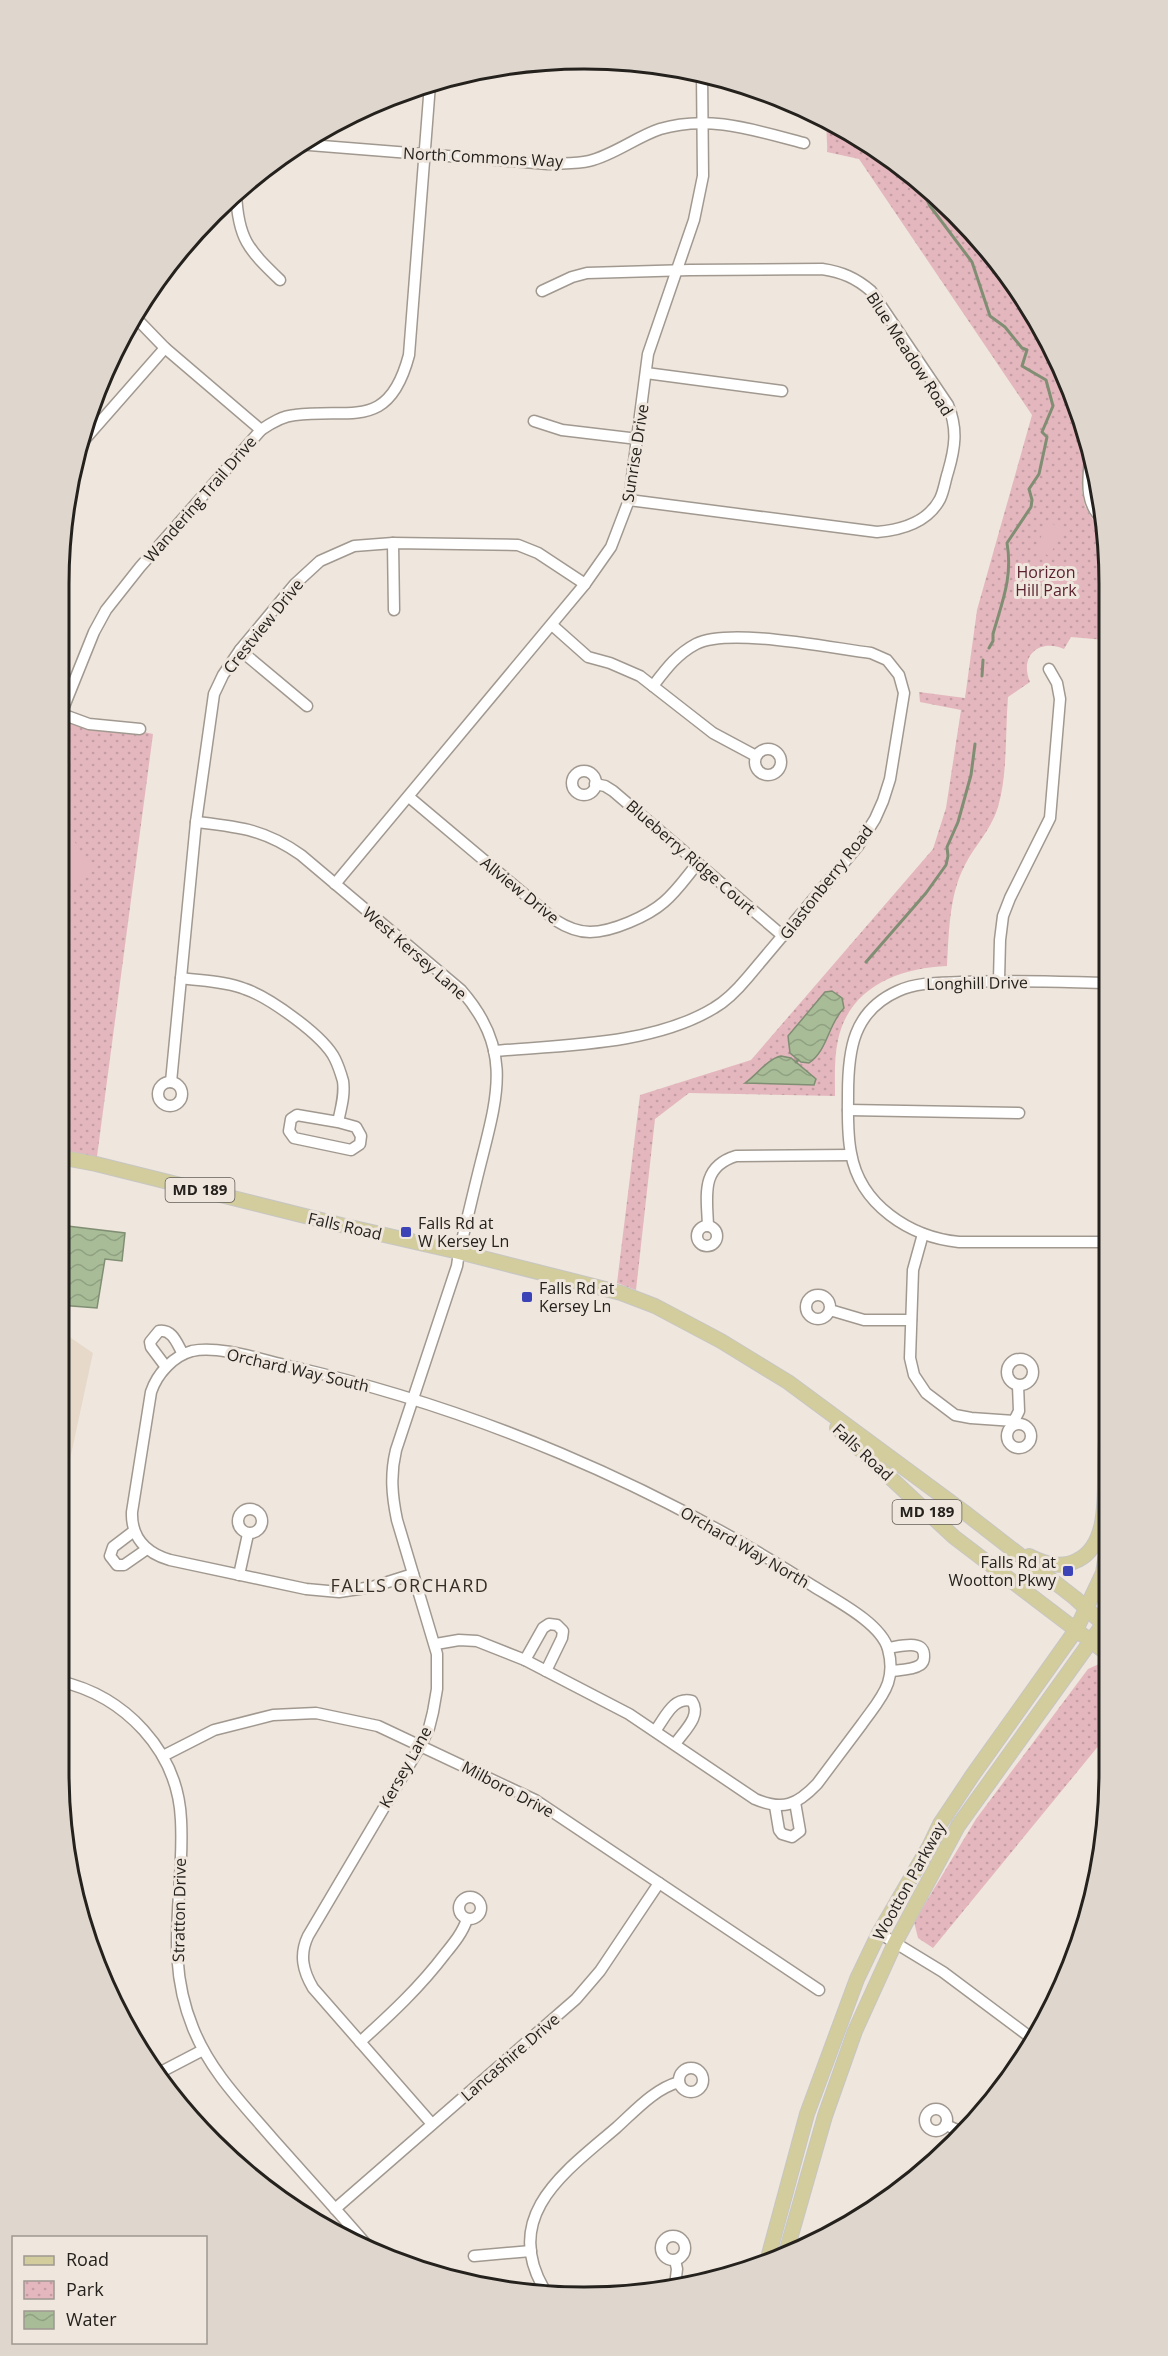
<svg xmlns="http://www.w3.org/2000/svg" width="1168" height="2356" font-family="'Open Sans',sans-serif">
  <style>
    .built { fill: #e6d9ca }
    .park { fill: url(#park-dots) }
    .garden { fill: #e4b7be }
    .water { fill: url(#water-waves); stroke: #808e73; stroke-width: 1.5 }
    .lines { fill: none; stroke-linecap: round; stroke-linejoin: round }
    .stream { stroke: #808e73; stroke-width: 3 }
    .minor-casing { stroke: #a19990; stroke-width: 13 }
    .major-casing { stroke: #c6c6c4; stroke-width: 16 }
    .minor { stroke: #fff; stroke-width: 10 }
    .major { stroke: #d3cc9c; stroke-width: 14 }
    .poi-dot { fill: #3c43b7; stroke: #efe6dd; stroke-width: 2 }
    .labels { text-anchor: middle; stroke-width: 6; stroke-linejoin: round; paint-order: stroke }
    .shield { fill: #efe6dd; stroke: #625d57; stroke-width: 1.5 }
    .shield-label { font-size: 15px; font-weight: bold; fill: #25221e }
    .street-label { font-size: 16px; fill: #25221e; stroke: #efe6dd }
    .park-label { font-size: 16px; fill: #5b2230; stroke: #efe6dd }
    .poi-label { font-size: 16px; fill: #25221e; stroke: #efe6dd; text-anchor: start }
    .neighbourhood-label { font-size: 18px; letter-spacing: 1.5px; fill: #352f28; stroke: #efe6dd }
    .rim { fill: none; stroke: #25221e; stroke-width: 3 }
  </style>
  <defs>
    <pattern id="park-dots" width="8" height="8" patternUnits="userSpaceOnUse" patternTransform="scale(1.5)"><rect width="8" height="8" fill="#e4b7be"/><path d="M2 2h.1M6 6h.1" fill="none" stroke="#c39da3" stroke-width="1.8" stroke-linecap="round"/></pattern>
    <pattern id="water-waves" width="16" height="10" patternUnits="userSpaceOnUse" patternTransform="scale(1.5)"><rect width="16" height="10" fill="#a7bc97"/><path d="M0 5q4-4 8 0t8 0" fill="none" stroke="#90a182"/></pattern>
  </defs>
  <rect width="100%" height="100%" fill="#efe6dd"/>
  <path class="built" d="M 59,1323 L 71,1338 L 93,1353 L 59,1510 Z"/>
  <g class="park">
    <path d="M 828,123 L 904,167 L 975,238 L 1069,383 L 1084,438 L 1082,491 L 1085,506 L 1093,520 L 1105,533 L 1105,640 L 1071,637 L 1064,649 C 1039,638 1019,656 1030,682 L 1008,697 C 1005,732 1008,773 998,807 C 990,832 974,846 964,867 C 949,896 949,934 947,966 C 899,968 849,987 838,1040 C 834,1058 835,1077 835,1096 L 689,1093 L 655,1119 L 636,1290 L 617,1283 L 640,1095 L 751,1060 L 933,849 L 946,808 L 961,710 L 920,702 L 919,692 L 965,698 L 977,610 L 1032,415 L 859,159 L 827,152 C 828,141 825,134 828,123 Z"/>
    <path d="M 59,713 L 153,734 L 96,1164 L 59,1157 Z"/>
    <path d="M 1099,1664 L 1109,1668 L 1109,1733 L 933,1948 L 918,1938 L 914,1922 L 976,1819 L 1088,1669 Z"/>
  </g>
  <g class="garden">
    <path d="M 1049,522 L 1064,530 L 1049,556 L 1035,548 Z"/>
    <path d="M 59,816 L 92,870 L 59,891 Z"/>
  </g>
  <g class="water">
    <path d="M 832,991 L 842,998 L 844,1008 C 828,1024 828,1050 809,1063 L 801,1062 L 790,1053 L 788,1036 L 825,992 Z"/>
    <path d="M 781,1056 L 791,1058 L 816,1079 L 814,1085 L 745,1083 C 757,1075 767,1059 781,1056 Z"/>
    <path d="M 59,1225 L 125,1233 L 122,1261 L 105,1259 L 97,1308 L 59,1305 Z"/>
  </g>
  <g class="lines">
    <g class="stream">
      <path d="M 918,182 L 930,206 L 972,262 L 990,316 L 1005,327 L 1022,348 L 1027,350 L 1022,366 L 1046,380 L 1053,406 L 1042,432 L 1047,437 L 1039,474 L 1029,489 L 1032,500 L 1031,507 L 1007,543 C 1013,577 1002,602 993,634 L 993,641 L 989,648"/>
      <path d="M 982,676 L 983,660"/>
      <path d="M 866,962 L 926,893 L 946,865 L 948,856 L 947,847 L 958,822 L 971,775 L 975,744"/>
      <path d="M 796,1062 L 798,1060"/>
    </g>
    <defs>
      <g id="minor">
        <path d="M 297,144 L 548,164 C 561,163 577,164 589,161 C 614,155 636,137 660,129 C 709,114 757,131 804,143"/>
        <path d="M 236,193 C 238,239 248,249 280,280"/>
        <path d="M 542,291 L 572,277 L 587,273 L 690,270 L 822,269 C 842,272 856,278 871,291 L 948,405 C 958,429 955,448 948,472 C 945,481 944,491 940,499 C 928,522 901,530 877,532 L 629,500"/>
        <path d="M 134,316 L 165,348 L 261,430"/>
        <path d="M 646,373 L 782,391"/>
        <path d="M 534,421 L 562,430 L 638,439"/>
        <path d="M 79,446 L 165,348"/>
        <path d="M 1090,458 C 1088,481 1084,506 1105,521"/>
        <path d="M 393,543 L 394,610"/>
        <path d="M 552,625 L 588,657 L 610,663 L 640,676 L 713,733 L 756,756"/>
        <path d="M 240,650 L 307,706"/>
        <path d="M 59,713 L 89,724 L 140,729"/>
        <path d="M 61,714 L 94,632 L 106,610 L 140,567 L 261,430 C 271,423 282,416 295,415 C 352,408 389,431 409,355 L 430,84"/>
        <circle cx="768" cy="762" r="13"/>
        <circle cx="584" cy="783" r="12"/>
        <path d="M 595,784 L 605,786 L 613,791 L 783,936"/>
        <path d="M 409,797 L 555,920 C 566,927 577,932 590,932 C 612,932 648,916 664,902 C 677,891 687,876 698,863"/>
        <path d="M 196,822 C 239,827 264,829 301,855 L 461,990 C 511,1047 499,1091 482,1158 C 474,1189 467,1221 459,1252 L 457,1266 L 396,1450 C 390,1475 392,1496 397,1520 L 437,1654 L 437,1689 L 433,1712 L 429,1728 L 421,1745 L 308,1936 C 299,1955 303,1971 313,1988 L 432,2124"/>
        <path d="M 335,884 L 585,584 L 611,547 L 629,500 L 648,354 L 694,220 L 703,176 L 702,73"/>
        <path d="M 181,978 C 202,981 225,981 245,989 C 269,997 324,1036 335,1059 C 338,1065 341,1074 343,1081 C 345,1095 341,1108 338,1122 L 356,1127 L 361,1136 L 360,1144 L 351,1150 L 294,1138 L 289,1131 L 291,1119 L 297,1115 L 338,1122"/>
        <path d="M 999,980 L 1000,940 L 1003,916 L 1010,898 L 1050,818 L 1060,699 L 1057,683 L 1049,669"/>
        <path d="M 1107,983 C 1058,982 1009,980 961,982 C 939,983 918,982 898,991 C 853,1011 848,1050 848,1094 C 848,1114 847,1134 851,1153 C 860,1205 910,1237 959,1242 L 1108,1242"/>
        <path d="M 494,1051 C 564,1045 653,1045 714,1008 C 728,1000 738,989 748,977 L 858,846 L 875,819 L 883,801 L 890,779 L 904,693 L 899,675 L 887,660 L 871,653 C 831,648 729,627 696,644 C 677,654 666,669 653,686"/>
        <circle cx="170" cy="1094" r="12"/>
        <path d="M 171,1082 L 196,822 L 214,694 L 223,675 L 240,650 L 295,584 L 320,561 L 354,546 L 393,543 L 518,545 L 538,553 L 585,584"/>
        <path d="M 848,1110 L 1019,1113"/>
        <circle cx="707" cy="1236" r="10"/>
        <path d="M 708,1226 C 707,1196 700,1167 736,1156 L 851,1155"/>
        <path d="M 923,1234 L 913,1270 L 910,1358 L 914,1375 L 926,1393 L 955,1415 L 971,1418 L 1014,1421 L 1019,1411 L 1018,1385"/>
        <circle cx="818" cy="1307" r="12"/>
        <path d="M 830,1310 L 864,1320 L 911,1320"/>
        <circle cx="1020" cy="1372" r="13"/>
        <path d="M 166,1367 L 151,1347 L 150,1342 L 159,1331 C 173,1329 177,1344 183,1354"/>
        <circle cx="1019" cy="1436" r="12"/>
        <circle cx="250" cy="1521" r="12"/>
        <path d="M 134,1531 L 113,1547 L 110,1556 L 117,1565 L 124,1565 L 147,1549"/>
        <path d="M 413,1574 L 372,1587 L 339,1592 L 306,1589 L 170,1560 C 146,1553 131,1537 132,1512 L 151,1392 C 157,1374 173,1356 192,1351 C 219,1345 262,1360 289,1366 C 475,1408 653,1484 813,1586 C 835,1600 881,1623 888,1649 C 891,1660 892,1671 888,1683 C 883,1698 871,1711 862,1724 C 847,1744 832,1764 817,1784 C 797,1805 783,1811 755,1799 L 629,1714 L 525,1660 L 477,1641 L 459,1640 L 436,1644"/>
        <path d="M 239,1575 L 248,1534"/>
        <path d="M 888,1648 C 898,1647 925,1638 924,1657 C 924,1660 923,1663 920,1665 C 913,1670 899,1670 891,1671"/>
        <path d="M 525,1660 L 543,1628 L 549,1624 L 557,1625 L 563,1631 L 562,1638 L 546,1671"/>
        <path d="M 59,1681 C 125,1696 178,1751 181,1820 C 185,1894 163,1955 193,2028 C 210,2071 242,2103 272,2138 C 303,2173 335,2208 366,2244"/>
        <path d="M 655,1731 C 665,1718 673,1696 692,1701 C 702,1716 684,1731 675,1744"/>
        <path d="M 163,1756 L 214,1730 L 273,1715 L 316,1713 L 378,1726 L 535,1800 L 819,1990"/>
        <path d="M 775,1806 L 779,1830 L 782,1834 L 792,1837 L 800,1831 L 795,1802"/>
        <circle cx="470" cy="1908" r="11"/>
        <path d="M 879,1933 L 943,1972 L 1034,2040"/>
        <path d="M 360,2042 C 391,2014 420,1987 445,1954 C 454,1943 463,1932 467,1919"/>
        <circle cx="691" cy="2080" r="12"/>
        <path d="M 157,2074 L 203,2050"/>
        <circle cx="936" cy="2120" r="11"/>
        <path d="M 946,2125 L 964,2133"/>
        <path d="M 335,2209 L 576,1999 L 600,1971 L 659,1883"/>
        <circle cx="673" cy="2248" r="12"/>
        <path d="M 474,2256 L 531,2251"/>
        <path d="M 675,2286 L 677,2269 L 675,2260"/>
        <path d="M 544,2289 C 501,2215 566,2171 616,2128 C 635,2111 654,2089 679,2082"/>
      </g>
      <g id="major">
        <path d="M 59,1157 L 96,1164 L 341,1225 L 459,1252 L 621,1293 L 655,1306 L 721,1341 L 788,1382 L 968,1515 L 1075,1598 L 1109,1629"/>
        <path d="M 837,1428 L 954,1537 L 1109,1655"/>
        <path d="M 1029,1556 C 1045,1564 1061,1569 1078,1560 C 1118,1540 1099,1465 1108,1428"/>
        <path d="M 786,2253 L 825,2116 L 855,2031 L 895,1943 L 958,1826 L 1091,1641 L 1103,1624 L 1109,1609"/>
        <path d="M 768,2258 L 807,2114 L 857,1979 L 879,1933 L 930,1845 L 940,1824 L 972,1776 L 1076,1630 L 1103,1573 L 1109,1535"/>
      </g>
    </defs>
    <use href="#minor" class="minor-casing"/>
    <use href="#major" class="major-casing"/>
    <use href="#minor" class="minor"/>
    <use href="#major" class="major"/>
  </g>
  <g class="poi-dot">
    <rect x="400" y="1226" width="12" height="12" rx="3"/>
    <rect x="521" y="1291" width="12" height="12" rx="3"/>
    <rect x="1062" y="1565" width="12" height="12" rx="3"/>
  </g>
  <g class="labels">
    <g class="shield">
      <rect x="165.5" y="1178" width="69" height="24" rx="4.5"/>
      <rect x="892.5" y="1500" width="69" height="24" rx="4.5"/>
    </g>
    <g class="shield-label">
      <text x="200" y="1195">MD 189</text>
      <text x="927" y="1517">MD 189</text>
    </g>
    <g class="street-label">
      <text transform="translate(483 157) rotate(3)" y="6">North Commons Way</text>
      <text transform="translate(910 354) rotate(57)" y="6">Blue Meadow Road</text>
      <text transform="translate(635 453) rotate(-81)" y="6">Sunrise Drive</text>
      <text transform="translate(200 499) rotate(-49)" y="6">Wandering Trail Drive</text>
      <text transform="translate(263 626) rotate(-51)" y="6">Crestview Drive</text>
      <text transform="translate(691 857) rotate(41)" y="6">Blueberry Ridge Court</text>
      <text transform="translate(826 882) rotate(-52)" y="6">Glastonberry Road</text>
      <text transform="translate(520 890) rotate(39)" y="6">Allview Drive</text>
      <text transform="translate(415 953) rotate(41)" y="6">West Kersey Lane</text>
      <text transform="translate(977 983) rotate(-1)" y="6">Longhill Drive</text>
      <text transform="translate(345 1226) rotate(13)" y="6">Falls Road</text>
      <text transform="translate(298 1370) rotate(13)" y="6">Orchard Way South</text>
      <text transform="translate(863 1452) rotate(43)" y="6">Falls Road</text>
      <text transform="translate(745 1547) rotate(30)" y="6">Orchard Way North</text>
      <text transform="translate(405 1767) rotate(-61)" y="6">Kersey Lane</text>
      <text transform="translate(508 1789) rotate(28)" y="6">Milboro Drive</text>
      <text transform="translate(909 1881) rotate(-61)" y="6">Wootton Parkway</text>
      <text transform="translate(179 1910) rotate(-89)" y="6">Stratton Drive</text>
      <text transform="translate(510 2057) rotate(-41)" y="6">Lancashire Drive</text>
    </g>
    <g class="park-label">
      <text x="1046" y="578">Horizon<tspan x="1046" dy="18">Hill Park</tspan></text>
    </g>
    <g class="poi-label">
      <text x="418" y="1229">Falls Rd at<tspan x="418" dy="18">W Kersey Ln</tspan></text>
      <text x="539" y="1294">Falls Rd at<tspan x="539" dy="18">Kersey Ln</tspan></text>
      <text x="1056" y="1568" text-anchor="end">Falls Rd at<tspan x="1056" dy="18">Wootton Pkwy</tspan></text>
    </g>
    <g class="neighbourhood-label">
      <text x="410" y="1592">FALLS ORCHARD</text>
    </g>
  </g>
  <path d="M0 0H1168V2356H0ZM584 69H584A515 515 0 0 1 1099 584V1772A515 515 0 0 1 584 2287H584A515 515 0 0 1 69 1772V584A515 515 0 0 1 584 69Z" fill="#dfd6ce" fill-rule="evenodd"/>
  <path class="rim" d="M584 69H584A515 515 0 0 1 1099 584V1772A515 515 0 0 1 584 2287H584A515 515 0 0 1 69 1772V584A515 515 0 0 1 584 69Z"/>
  <rect x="12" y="2236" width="195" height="108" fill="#efe6dd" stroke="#9e9891" stroke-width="1.5"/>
  <rect x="24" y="2256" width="30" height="9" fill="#d3cc9c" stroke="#9e9891" stroke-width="1.5"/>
  <text x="66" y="2266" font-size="18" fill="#25221e">Road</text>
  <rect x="24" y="2281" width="30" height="18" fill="url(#park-dots)" stroke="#9e9891" stroke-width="1.5"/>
  <text x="66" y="2296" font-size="18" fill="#25221e">Park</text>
  <rect x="24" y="2311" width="30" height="18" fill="url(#water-waves)" stroke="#9e9891" stroke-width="1.5"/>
  <text x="66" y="2326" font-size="18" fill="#25221e">Water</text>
</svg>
